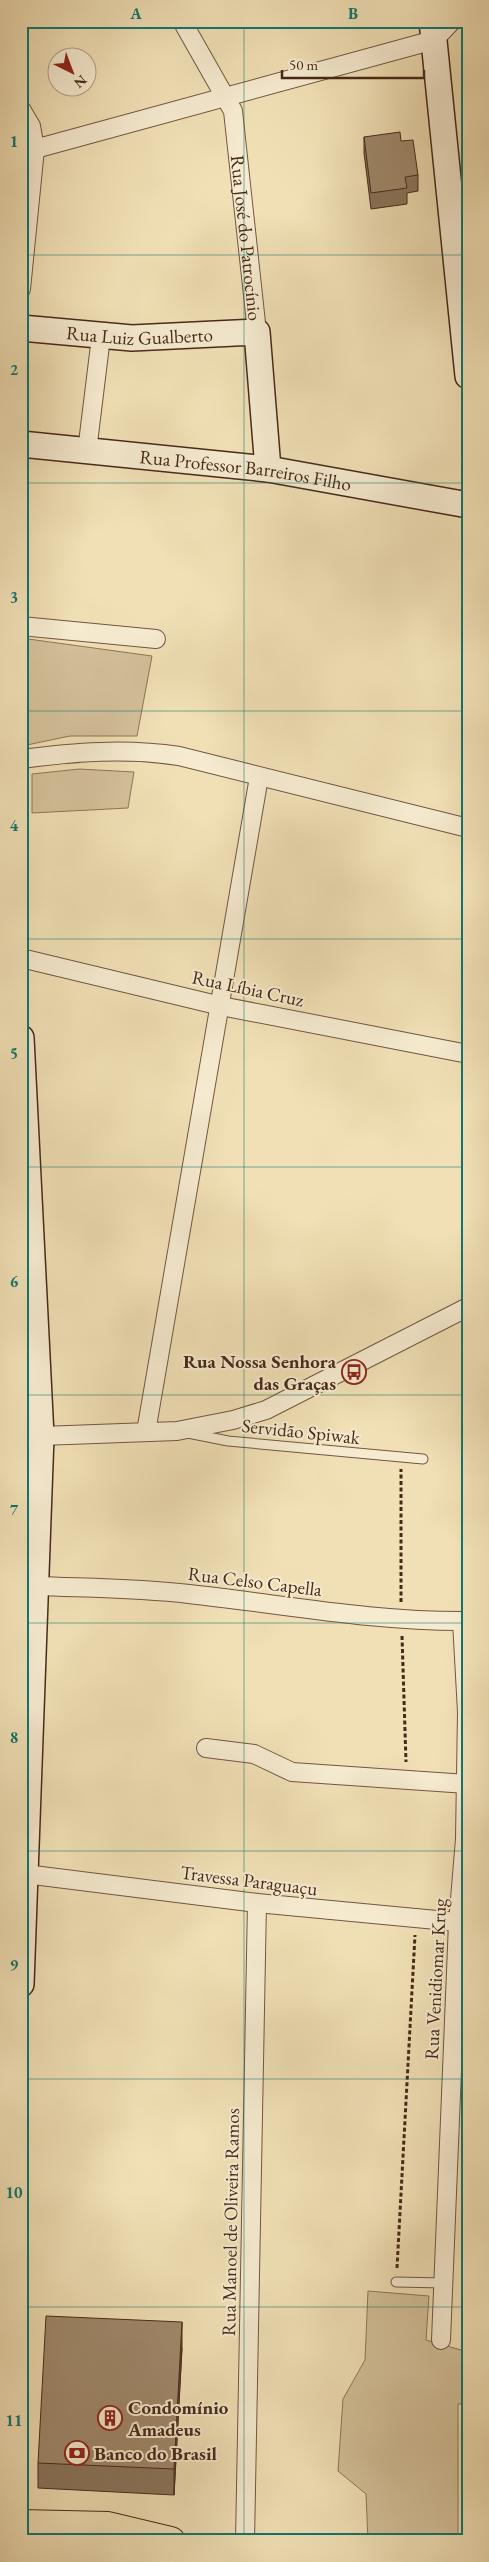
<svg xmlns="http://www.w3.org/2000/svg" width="489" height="2562" font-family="'EB Garamond',serif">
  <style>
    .green { fill: #d4c19b; stroke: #8e755a }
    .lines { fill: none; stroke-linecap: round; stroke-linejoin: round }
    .lane-casing { stroke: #725740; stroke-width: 11 }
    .street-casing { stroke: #725740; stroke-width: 20 }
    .secondary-casing { stroke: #472919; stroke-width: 28 }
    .primary-casing { stroke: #472919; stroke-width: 30 }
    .path { stroke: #472919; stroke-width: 3; stroke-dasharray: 4 2.5; stroke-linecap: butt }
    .lane { stroke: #f6ebd0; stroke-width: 9 }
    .street { stroke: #f6ebd0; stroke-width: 18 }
    .secondary { stroke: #f6ebd0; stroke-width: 25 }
    .primary { stroke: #f1e0b6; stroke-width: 28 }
    .wall { fill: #89755c; stroke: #472919 }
    .shaded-wall { fill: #6f5f4b; stroke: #472919 }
    .building { fill: #9f886b; stroke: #472919 }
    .grid { fill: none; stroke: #0f766e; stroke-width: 1; stroke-opacity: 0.55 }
    .labels { text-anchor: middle; stroke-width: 4; stroke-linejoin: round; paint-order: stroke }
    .street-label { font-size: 19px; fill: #472919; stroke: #f6ebd0 }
    .poi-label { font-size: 19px; font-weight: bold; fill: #472919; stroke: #f6ebd0; text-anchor: start }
    .neatline { fill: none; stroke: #0f766e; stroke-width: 2 }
    .grid-label { font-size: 16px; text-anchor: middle; font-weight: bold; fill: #0f766e }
  </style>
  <rect width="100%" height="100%" fill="#f1e0b6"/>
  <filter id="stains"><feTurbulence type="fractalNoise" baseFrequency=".004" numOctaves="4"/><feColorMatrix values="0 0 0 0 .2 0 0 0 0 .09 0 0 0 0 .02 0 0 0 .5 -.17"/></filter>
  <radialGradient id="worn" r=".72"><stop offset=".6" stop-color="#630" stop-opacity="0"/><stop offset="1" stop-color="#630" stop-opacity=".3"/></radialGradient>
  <g class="green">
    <path d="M 21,638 L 152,656 L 137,736 L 70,736 L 22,746 Z"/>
    <path d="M 79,769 L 134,772 L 128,808 L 32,813 L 32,774 Z"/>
    <path d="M 368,2291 L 429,2296 L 426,2340 L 468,2352 L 468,2403 L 458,2404 L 458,2541 L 368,2541 L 366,2494 L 338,2471 L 343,2399 L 365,2360 Z"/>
  </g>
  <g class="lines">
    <defs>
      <g id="lane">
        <path d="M 188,1433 L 228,1441 L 423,1459"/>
        <path d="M 396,2282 L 444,2283"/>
      </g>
      <g id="street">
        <path id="s1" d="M 182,21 L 233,111 L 257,332"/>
        <path d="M 21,109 L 31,126 L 35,149 L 21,289"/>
        <path d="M 35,149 L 434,40 L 452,21"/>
        <path d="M 87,451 L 101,337"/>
        <path d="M 21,626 L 156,639"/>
        <path d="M 21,759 C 75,752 126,748 179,756 L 468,828"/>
        <path d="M 21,958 L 221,1006 L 468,1054"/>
        <path d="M 146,1432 L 259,777"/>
        <path d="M 41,1436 L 177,1431 L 233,1420 L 266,1410 L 468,1307"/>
        <path d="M 38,1586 C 88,1588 139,1588 189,1594 C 281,1604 375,1622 468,1621"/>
        <path d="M 206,1748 L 254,1754 L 292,1772 L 467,1784"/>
        <path d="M 25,1874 L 257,1903 L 468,1923"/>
        <path d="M 441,2340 L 458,1923 L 465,1839 L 467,1712 L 462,1621"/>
        <path d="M 245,2541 L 257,1903"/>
      </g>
      <g id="secondary">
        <path d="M 432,21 L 468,376"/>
        <path id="s2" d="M 21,328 L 132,338 L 257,332 L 268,469"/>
        <path id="s3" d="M 21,444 L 268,469 L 468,505"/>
        <path d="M 21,1038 L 41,1436 L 21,1984"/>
      </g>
      <path id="primary" d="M 21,2524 L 108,2526 L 171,2541"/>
    </defs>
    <use href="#lane" class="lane-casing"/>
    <use href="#street" class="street-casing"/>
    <use href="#secondary" class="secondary-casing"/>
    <use href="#primary" class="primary-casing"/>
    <g class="path">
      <path d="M 401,1602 L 401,1469"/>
      <path d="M 402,1636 L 406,1762"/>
      <path d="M 397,2268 L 415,1935"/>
    </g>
    <use href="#lane" class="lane"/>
    <use href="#street" class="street"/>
    <use href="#secondary" class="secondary"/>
    <use href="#primary" class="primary"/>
  </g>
  <g class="wall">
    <path d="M 364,137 L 401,141 L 418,175 L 418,191 L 407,193 L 407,204 L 371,209 L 364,153 Z"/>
    <path d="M 182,2348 L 174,2495 L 38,2488 L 38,2463 Z"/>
  </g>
  <path class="shaded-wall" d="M 182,2322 L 182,2348 L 174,2495 L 174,2469 Z"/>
  <g class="building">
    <path d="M 400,132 L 401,141 L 413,140 L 418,175 L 405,177 L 407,188 L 371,193 L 364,137 Z"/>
    <path d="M 46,2316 L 182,2322 L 174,2469 L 38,2463 Z"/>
  </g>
  <path class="grid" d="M 244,21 L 244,2541M 21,255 L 468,255M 21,483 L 468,483M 21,711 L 468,711M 21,939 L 468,939M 21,1167 L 468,1167M 21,1395 L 468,1395M 21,1623 L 468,1623M 21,1851 L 468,1851M 21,2079 L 468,2079M 21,2307 L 468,2307"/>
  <defs>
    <symbol id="bus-ring" viewBox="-11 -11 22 22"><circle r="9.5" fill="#f6ebd0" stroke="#8f2418" stroke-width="1.5"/><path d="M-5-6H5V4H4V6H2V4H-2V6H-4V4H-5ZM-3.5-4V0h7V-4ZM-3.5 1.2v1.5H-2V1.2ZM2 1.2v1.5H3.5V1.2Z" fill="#8f2418"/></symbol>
    <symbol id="building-ring" viewBox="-11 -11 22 22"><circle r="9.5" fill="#f6ebd0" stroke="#8f2418" stroke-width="1.5"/><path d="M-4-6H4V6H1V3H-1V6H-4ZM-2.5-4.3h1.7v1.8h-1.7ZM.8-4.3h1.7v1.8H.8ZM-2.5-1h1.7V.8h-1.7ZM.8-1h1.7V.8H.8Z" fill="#8f2418"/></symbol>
    <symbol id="bank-ring" viewBox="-11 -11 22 22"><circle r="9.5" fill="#f6ebd0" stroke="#8f2418" stroke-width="1.5"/><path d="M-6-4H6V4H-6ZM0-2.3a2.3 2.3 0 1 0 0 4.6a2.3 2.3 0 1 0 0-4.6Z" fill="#8f2418"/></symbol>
  </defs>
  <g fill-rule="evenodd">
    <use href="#bus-ring" x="340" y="1358" width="28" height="28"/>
    <use href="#building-ring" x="96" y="2404" width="28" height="28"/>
    <use href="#bank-ring" x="63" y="2439" width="28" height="28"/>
  </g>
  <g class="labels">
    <g class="street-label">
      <text dy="7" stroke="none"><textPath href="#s1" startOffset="231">Rua José do Patrocínio</textPath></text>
      <text dy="7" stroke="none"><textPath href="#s2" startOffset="119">Rua Luiz Gualberto</textPath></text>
      <text dy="7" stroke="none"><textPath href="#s3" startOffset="226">Rua Professor Barreiros Filho</textPath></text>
      <text transform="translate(248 988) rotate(12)" y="7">Rua Líbia Cruz</text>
      <text transform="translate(301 1431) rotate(6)" y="7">Servidão Spiwak</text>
      <text transform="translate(255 1581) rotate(7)" y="7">Rua Celso Capella</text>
      <text transform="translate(249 1880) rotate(7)" y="7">Travessa Paraguaçu</text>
      <text transform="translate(435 1979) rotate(-87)" y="7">Rua Venidiomar Krug</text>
      <text transform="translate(230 2222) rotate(-89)" y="7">Rua Manoel de Oliveira Ramos</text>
    </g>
    <g class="poi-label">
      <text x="336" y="1368" text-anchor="end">Rua Nossa Senhora<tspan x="336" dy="22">das Graças</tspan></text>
      <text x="128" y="2414">Condomínio<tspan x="128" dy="22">Amadeus</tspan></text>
      <text x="94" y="2460">Banco do Brasil</text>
    </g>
  </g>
  <rect width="489" height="2562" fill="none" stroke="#f1e0b6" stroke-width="55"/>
  <g transform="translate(72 72) rotate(138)"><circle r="24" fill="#f6ebd0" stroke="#b09d87"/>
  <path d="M0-4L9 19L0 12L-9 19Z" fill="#8f2418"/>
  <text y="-8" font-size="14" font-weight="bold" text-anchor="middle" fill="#472919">N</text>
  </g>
  <path d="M282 70v8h142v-8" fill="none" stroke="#472919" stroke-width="2.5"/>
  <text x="289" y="70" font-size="15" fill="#472919" stroke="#f6ebd0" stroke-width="4" paint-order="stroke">50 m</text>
  <rect x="28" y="28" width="434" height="2506" class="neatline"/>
  <g class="grid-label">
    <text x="136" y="19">A</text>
    <text x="353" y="19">B</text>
    <text x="14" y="147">1</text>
    <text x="14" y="375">2</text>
    <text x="14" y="603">3</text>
    <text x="14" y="831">4</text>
    <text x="14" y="1059">5</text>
    <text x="14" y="1287">6</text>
    <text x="14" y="1515">7</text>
    <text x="14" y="1743">8</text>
    <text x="14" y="1970">9</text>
    <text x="14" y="2198">10</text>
    <text x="14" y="2426">11</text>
  </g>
  <rect width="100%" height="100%" filter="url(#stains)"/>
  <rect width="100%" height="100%" fill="url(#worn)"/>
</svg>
